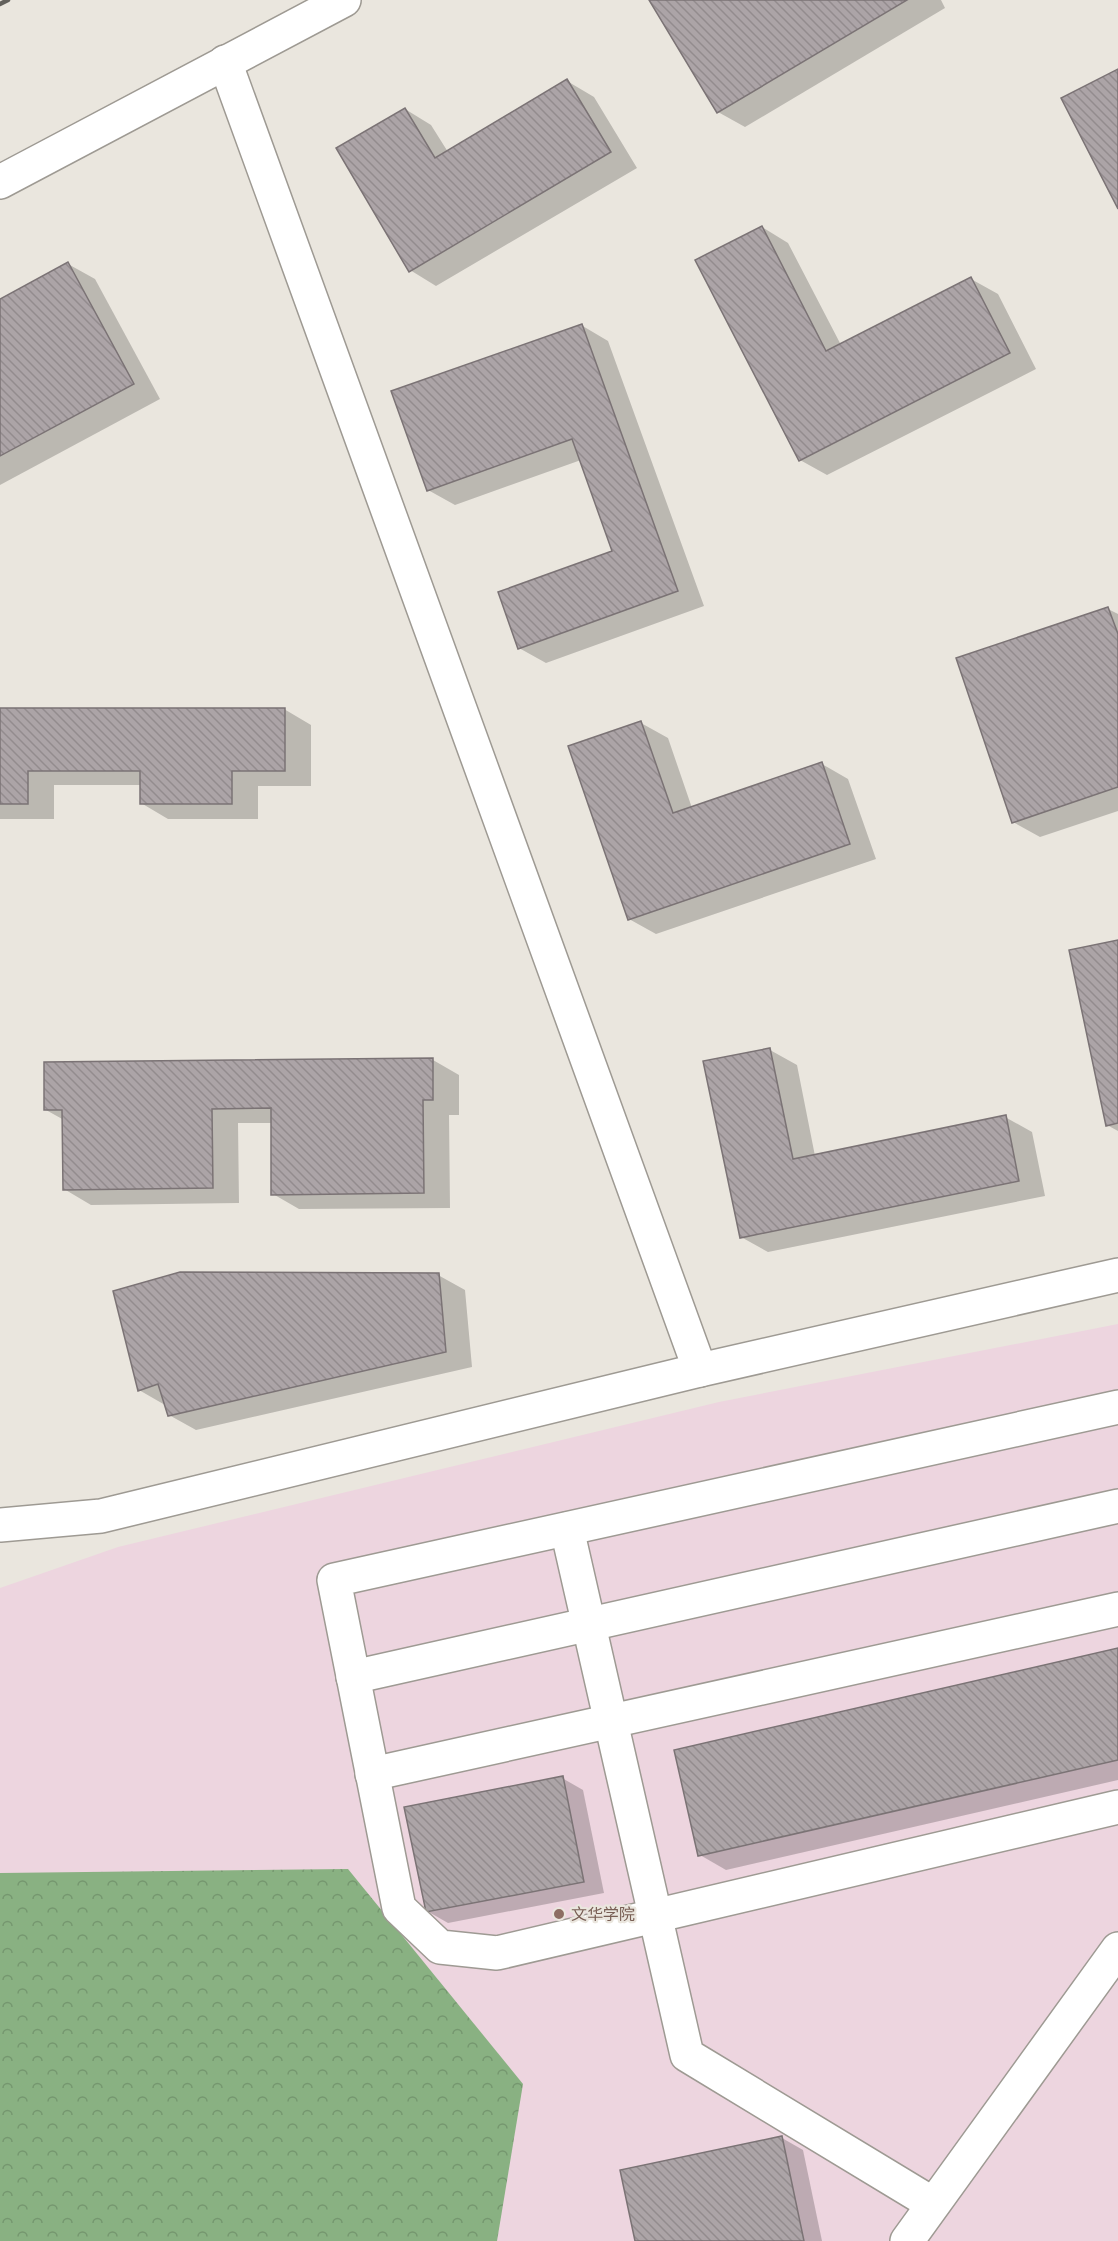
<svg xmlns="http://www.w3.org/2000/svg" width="1118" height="2241" font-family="'Fira Sans Condensed','Noto Sans SC',sans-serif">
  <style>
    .education { fill: #edd5df }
    .forest { fill: url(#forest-crowns) }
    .shadow { fill: #0003 }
    .building { fill: url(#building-back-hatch); stroke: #7b7375; stroke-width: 1.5 }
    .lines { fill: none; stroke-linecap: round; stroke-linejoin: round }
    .street-casing { stroke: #9e9a93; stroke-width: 36 }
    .street { stroke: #fff; stroke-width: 33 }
    .rail { stroke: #62605b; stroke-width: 4.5 }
    .education-dot { fill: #8d6e63; stroke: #eae6de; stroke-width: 2 }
    .labels { text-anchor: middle; stroke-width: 4.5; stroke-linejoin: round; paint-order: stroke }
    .education-label { font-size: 16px; fill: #785e54; stroke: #eae6de; text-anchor: start }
  </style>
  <defs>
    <pattern id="forest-crowns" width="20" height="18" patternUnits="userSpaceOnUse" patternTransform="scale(1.5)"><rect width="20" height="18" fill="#89b182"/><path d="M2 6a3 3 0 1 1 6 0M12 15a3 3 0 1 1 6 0" fill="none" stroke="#75976f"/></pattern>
    <pattern id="building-back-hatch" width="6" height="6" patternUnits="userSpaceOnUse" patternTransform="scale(1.5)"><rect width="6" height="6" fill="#aca4a7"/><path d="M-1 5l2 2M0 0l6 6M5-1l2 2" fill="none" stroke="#938c8e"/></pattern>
  </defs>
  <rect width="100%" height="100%" fill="#eae6de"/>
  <path class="education" d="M 1118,1324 L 1118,2241 L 0,2241 L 0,1588 L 118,1547 L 719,1402 Z"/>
  <path class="forest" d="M 348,1869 L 523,2084 L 497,2241 L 0,2241 L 0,1873 Z"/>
  <g class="shadow">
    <path d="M 651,0 L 941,0 L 945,8 L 745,127 L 718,112 Z"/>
    <path d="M 567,81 L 594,97 L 637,168 L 436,286 L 410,270 L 405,109 L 431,125 L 448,152 Z"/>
    <path d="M 762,227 L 788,243 L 841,345 L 971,279 L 998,294 L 1036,369 L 827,475 L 800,460 Z"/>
    <path d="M 68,264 L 95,279 L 160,399 L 0,485 L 0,300 Z"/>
    <path d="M 581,325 L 608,341 L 704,606 L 546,663 L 519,648 L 614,552 L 581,460 L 455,505 L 428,490 Z"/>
    <path d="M 1108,609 L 1118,614 L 1118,811 L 1040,837 L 1013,822 Z"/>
    <path d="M 284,709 L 311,725 L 311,786 L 258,786 L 258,819 L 168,819 L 141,803 L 141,785 L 54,785 L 54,819 L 0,819 L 0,710 Z"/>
    <path d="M 641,723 L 668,738 L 692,808 L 822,764 L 848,779 L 876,859 L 656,934 L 629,919 Z"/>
    <path d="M 1118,941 L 1118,1131 L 1107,1125 Z"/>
    <path d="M 770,1050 L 797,1065 L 815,1156 L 1005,1117 L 1032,1132 L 1045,1196 L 768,1252 L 741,1237 Z"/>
    <path d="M 433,1060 L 459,1075 L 459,1115 L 449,1115 L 450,1208 L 299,1209 L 273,1194 L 272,1123 L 238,1123 L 239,1203 L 91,1205 L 64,1189 L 64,1120 L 46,1110 Z"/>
    <path d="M 438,1275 L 465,1290 L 472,1367 L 196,1430 L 169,1415 L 165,1405 L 139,1390 Z"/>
    <path d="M 1118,1649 L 1118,1780 L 726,1870 L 700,1855 Z"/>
    <path d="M 562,1778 L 583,1790 L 604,1893 L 448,1923 L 427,1911 Z"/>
    <path d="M 782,2138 L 803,2150 L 822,2241 L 637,2241 Z"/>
  </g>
  <g class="building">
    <path d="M 649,0 L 907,0 L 717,113 Z"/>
    <path d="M 1118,69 L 1118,209 L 1061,98 Z"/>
    <path d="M 567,79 L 611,152 L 409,272 L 336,148 L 405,108 L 435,158 Z"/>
    <path d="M 762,226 L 826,351 L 971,277 L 1010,353 L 799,461 L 695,260 Z"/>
    <path d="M 68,262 L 134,384 L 0,456 L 0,299 Z"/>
    <path d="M 582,324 L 678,591 L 518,649 L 498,592 L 612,551 L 572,439 L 427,491 L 391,391 Z"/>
    <path d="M 1108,607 L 1118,634 L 1118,787 L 1012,823 L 956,658 Z"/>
    <path d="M 0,708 L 285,708 L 285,771 L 232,771 L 232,804 L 140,804 L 140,771 L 28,771 L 28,804 L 0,804 Z"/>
    <path d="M 641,721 L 673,813 L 822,762 L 850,844 L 628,920 L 568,746 Z"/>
    <path d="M 1118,940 L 1118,1123 L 1106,1126 L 1069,950 Z"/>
    <path d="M 770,1048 L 793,1159 L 1006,1115 L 1019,1181 L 740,1238 L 703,1061 Z"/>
    <path d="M 433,1058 L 433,1100 L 423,1100 L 424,1193 L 271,1195 L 271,1108 L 212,1109 L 213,1188 L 63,1190 L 62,1110 L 44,1110 L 44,1062 Z"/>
    <path d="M 180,1272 L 439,1273 L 446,1352 L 168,1416 L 158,1384 L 138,1391 L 113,1291 Z"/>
    <path d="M 1118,1648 L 1118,1760 L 698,1856 L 674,1750 Z"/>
    <path d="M 563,1776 L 584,1882 L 426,1912 L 404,1807 Z"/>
    <path d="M 782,2136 L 804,2241 L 635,2241 L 620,2170 Z"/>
  </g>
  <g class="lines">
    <defs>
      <g id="street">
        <path d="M 225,62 L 700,1370"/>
        <path d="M 0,182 L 344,0"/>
        <path d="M 1118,1407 L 334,1580 L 399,1908 L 440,1947 L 497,1953 L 1118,1807"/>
        <path d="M 0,1525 L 101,1516 L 700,1370 L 1118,1275"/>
        <path d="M 567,1529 L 687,2055 L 933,2204"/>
        <path d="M 353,1677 L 1118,1506"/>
        <path d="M 372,1774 L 1118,1609"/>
        <path d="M 907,2241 L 1118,1949"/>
      </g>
    </defs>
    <use href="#street" class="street-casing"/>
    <use href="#street" class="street"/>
    <path class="rail" d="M 0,4 L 8,0"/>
  </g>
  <circle class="education-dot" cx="559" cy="1914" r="6"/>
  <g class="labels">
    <g class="education-label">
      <text x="571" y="1920">文华学院</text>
    </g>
  </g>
</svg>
